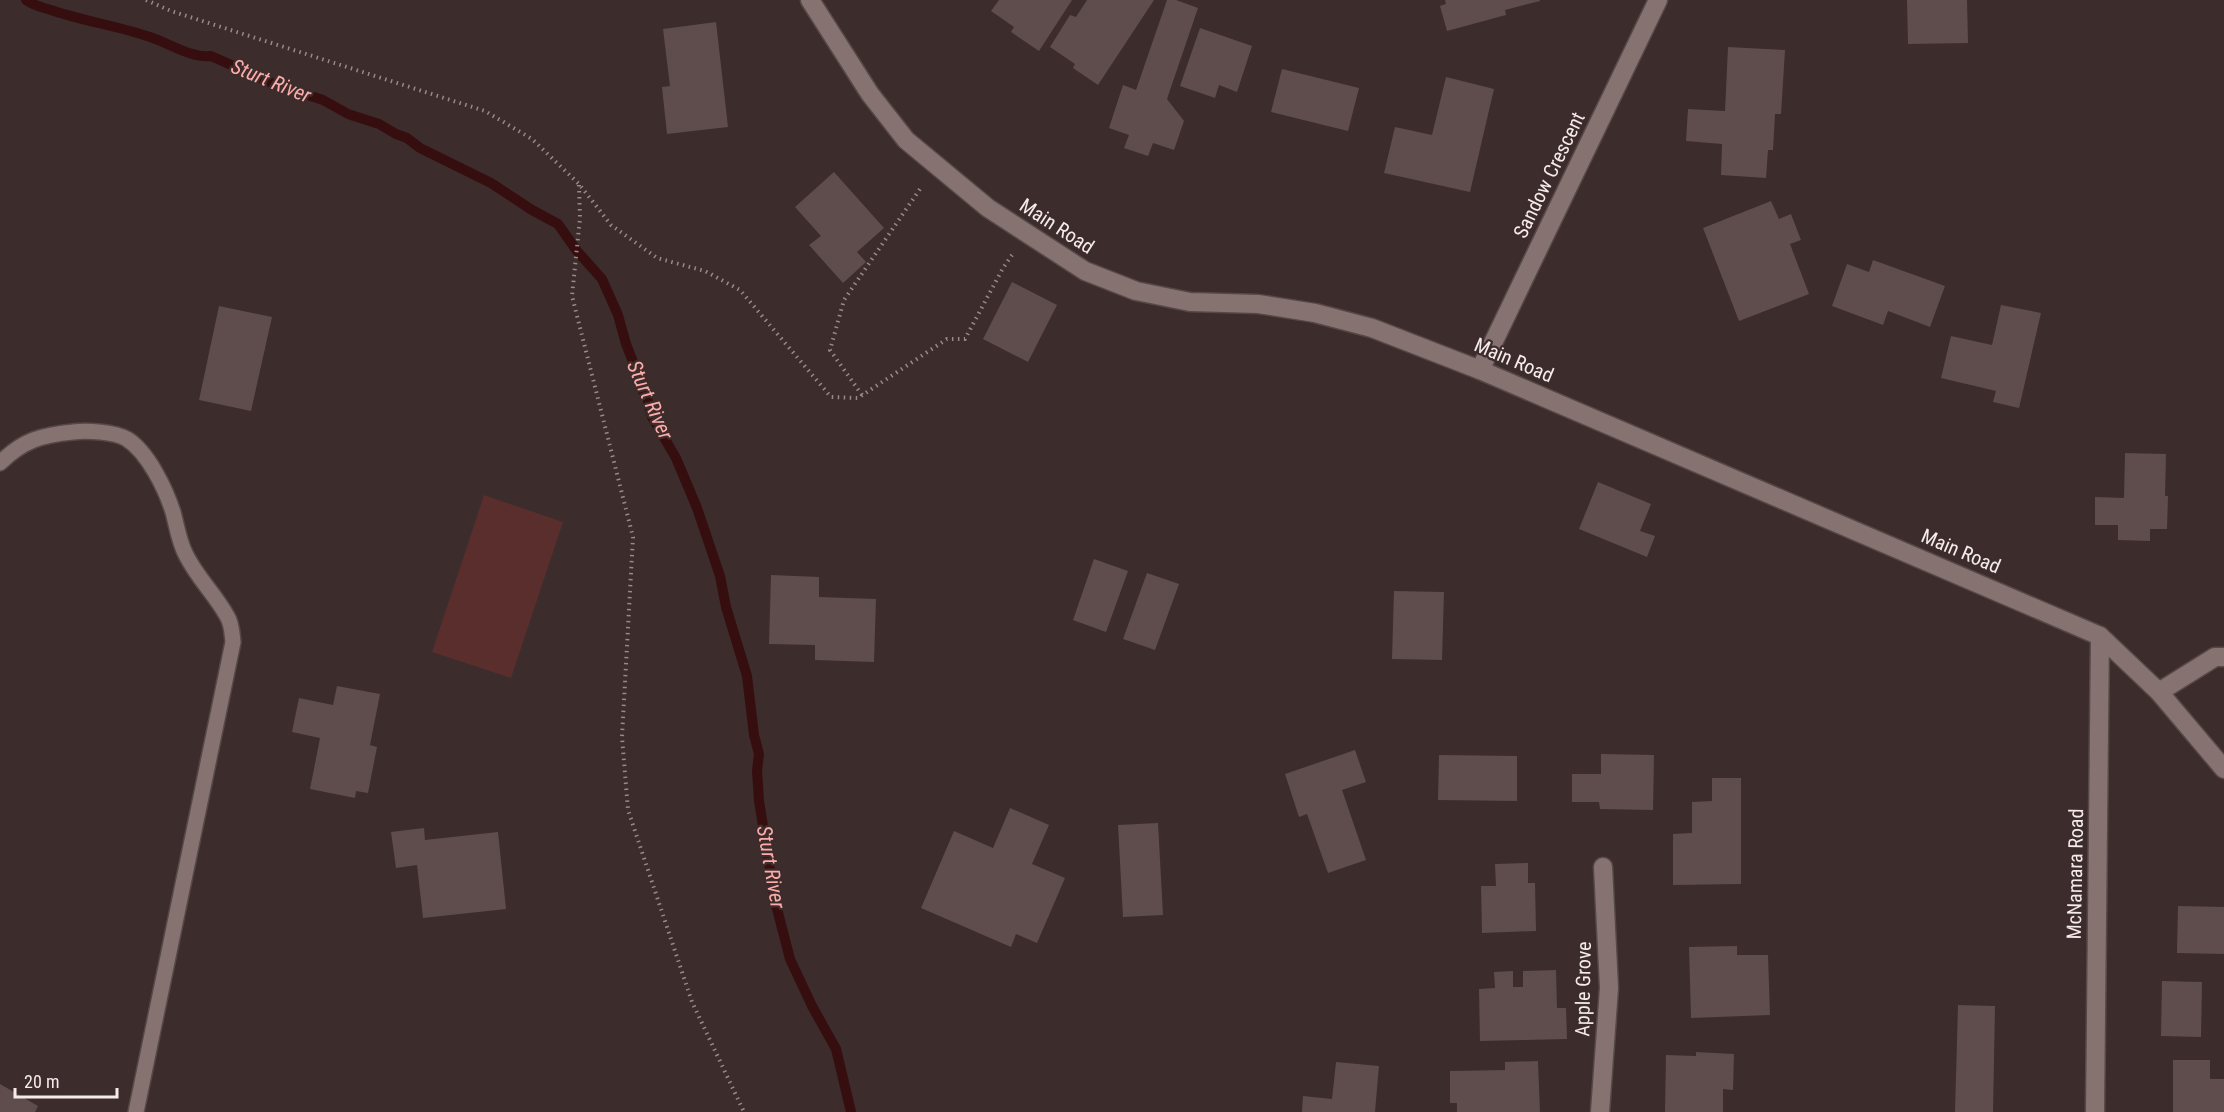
<svg xmlns="http://www.w3.org/2000/svg" width="2224" height="1112" font-family="'Roboto Condensed',sans-serif">
  <style>
    .green { fill: #592e2d }
    .lines { fill: none; stroke-linecap: round; stroke-linejoin: round }
    .stream { stroke: #370e0f; stroke-width: 10 }
    .building { fill: #5e4d4c }
    .lane-casing { stroke: #554847; stroke-width: 18 }
    .street-casing { stroke: #554847; stroke-width: 21 }
    .secondary-casing { stroke: #554847; stroke-width: 21 }
    .path { stroke: #978a8a; stroke-width: 4; stroke-dasharray: 1.5 4.5; stroke-linecap: butt }
    .lane { stroke: #857271; stroke-width: 15 }
    .street { stroke: #857271; stroke-width: 18 }
    .secondary { stroke: #857271; stroke-width: 18 }
    .labels { text-anchor: middle; stroke-width: 4.5; stroke-linejoin: round; paint-order: stroke }
    .street-label { font-size: 20px; fill: #f5ebea; stroke: #3c2c2c }
    .water-label { font-size: 21px; font-style: italic; fill: #fdaca9; stroke: #3c2c2c }
  </style>
  <rect width="100%" height="100%" fill="#3c2c2c"/>
  <path class="green" d="M 484,495 L 563,522 L 511,678 L 432,652 Z"/>
  <g class="lines">
    <path class="stream" d="M 26,0 C 34,6 42,7 51,10 C 83,21 118,26 150,37 C 169,43 190,58 211,56 L 274,84 L 323,100 L 348,114 L 379,124 L 396,134 L 407,138 L 420,148 L 491,183 L 532,210 L 558,224 L 577,251 L 602,279 L 618,315 L 626,344 L 636,369 L 639,385 L 647,398 L 652,417 L 676,458 L 697,508 L 720,576 L 726,607 L 747,676 L 754,735 L 759,754 L 757,771 L 759,801 L 775,901 L 790,959 L 812,1006 L 836,1049 L 851,1112"/>
  </g>
  <g class="building">
    <path d="M 999,0 L 1072,0 L 1039,51 L 1011,32 L 1014,27 L 991,11 Z"/>
    <path d="M 1087,0 L 1154,0 L 1098,85 L 1073,68 L 1075,64 L 1050,47 L 1070,15 L 1076,17 Z"/>
    <path d="M 1167,0 L 1176,0 L 1198,8 L 1167,99 L 1184,121 L 1174,150 L 1153,143 L 1148,156 L 1124,148 L 1129,135 L 1109,128 L 1123,85 L 1136,90 Z"/>
    <path d="M 1445,0 L 1540,0 L 1540,1 L 1505,10 L 1506,15 L 1447,31 L 1440,6 L 1446,4 Z"/>
    <path d="M 1907,0 L 1967,0 L 1968,43 L 1908,44 Z"/>
    <path d="M 716,22 L 728,127 L 667,134 L 662,87 L 670,86 L 663,29 Z"/>
    <path d="M 1200,28 L 1252,46 L 1237,92 L 1219,85 L 1215,98 L 1180,86 Z"/>
    <path d="M 1728,47 L 1785,50 L 1781,114 L 1775,114 L 1773,150 L 1768,150 L 1766,178 L 1721,175 L 1722,144 L 1686,141 L 1688,109 L 1725,111 Z"/>
    <path d="M 1282,69 L 1359,88 L 1348,131 L 1271,112 Z"/>
    <path d="M 1446,77 L 1494,89 L 1470,192 L 1384,173 L 1395,127 L 1432,135 Z"/>
    <path d="M 834,172 L 884,228 L 857,252 L 866,262 L 843,283 L 809,245 L 821,236 L 795,207 Z"/>
    <path d="M 1771,201 L 1779,219 L 1791,214 L 1801,240 L 1790,244 L 1809,294 L 1739,321 L 1703,228 Z"/>
    <path d="M 1873,260 L 1945,286 L 1930,327 L 1888,311 L 1883,325 L 1832,306 L 1847,264 L 1869,272 Z"/>
    <path d="M 1012,282 L 1057,305 L 1028,362 L 983,339 Z"/>
    <path d="M 2001,305 L 2041,313 L 2019,408 L 1993,402 L 1996,391 L 1941,378 L 1951,336 L 1992,345 Z"/>
    <path d="M 219,306 L 272,317 L 251,411 L 199,400 Z"/>
    <path d="M 2125,453 L 2166,454 L 2165,496 L 2168,496 L 2167,529 L 2150,529 L 2150,541 L 2118,540 L 2118,525 L 2095,525 L 2095,497 L 2124,498 Z"/>
    <path d="M 1598,482 L 1651,504 L 1640,531 L 1655,536 L 1647,557 L 1579,529 Z"/>
    <path d="M 1094,559 L 1128,571 L 1106,632 L 1073,620 Z"/>
    <path d="M 1147,573 L 1179,584 L 1155,650 L 1123,639 Z"/>
    <path d="M 771,575 L 819,577 L 819,597 L 876,599 L 874,662 L 815,660 L 815,645 L 769,644 Z"/>
    <path d="M 1394,591 L 1444,592 L 1442,660 L 1392,659 Z"/>
    <path d="M 337,686 L 380,694 L 370,745 L 377,747 L 368,793 L 356,791 L 355,798 L 310,789 L 320,738 L 292,732 L 299,698 L 333,705 Z"/>
    <path d="M 1355,750 L 1366,782 L 1342,790 L 1366,860 L 1328,873 L 1307,814 L 1299,817 L 1285,774 Z"/>
    <path d="M 1601,754 L 1654,755 L 1653,810 L 1600,809 L 1599,802 L 1572,802 L 1572,774 L 1601,774 Z"/>
    <path d="M 1439,755 L 1517,756 L 1517,801 L 1438,800 Z"/>
    <path d="M 1712,778 L 1741,778 L 1741,884 L 1673,885 L 1673,834 L 1692,833 L 1692,802 L 1712,801 Z"/>
    <path d="M 1010,808 L 1049,825 L 1032,864 L 1065,878 L 1037,943 L 1016,934 L 1011,947 L 921,908 L 954,831 L 993,848 Z"/>
    <path d="M 1158,823 L 1163,915 L 1123,917 L 1118,825 Z"/>
    <path d="M 424,828 L 425,840 L 498,832 L 506,909 L 423,918 L 417,865 L 396,868 L 391,832 Z"/>
    <path d="M 1528,863 L 1528,883 L 1535,883 L 1536,931 L 1482,933 L 1481,886 L 1496,886 L 1495,864 Z"/>
    <path d="M 2178,906 L 2224,907 L 2224,954 L 2177,953 Z"/>
    <path d="M 1737,946 L 1737,955 L 1768,955 L 1770,1015 L 1691,1018 L 1689,947 Z"/>
    <path d="M 1556,970 L 1557,1008 L 1566,1008 L 1567,1039 L 1480,1041 L 1479,989 L 1495,988 L 1494,972 L 1513,971 L 1513,987 L 1523,987 L 1523,971 Z"/>
    <path d="M 2162,981 L 2202,982 L 2201,1037 L 2161,1036 Z"/>
    <path d="M 1958,1005 L 1995,1006 L 1993,1112 L 1955,1112 Z"/>
    <path d="M 1696,1052 L 1734,1054 L 1733,1090 L 1723,1089 L 1723,1112 L 1665,1112 L 1666,1055 L 1696,1056 Z"/>
    <path d="M 2173,1060 L 2210,1060 L 2210,1079 L 2224,1079 L 2224,1112 L 2173,1112 Z"/>
    <path d="M 1538,1061 L 1540,1112 L 1457,1112 L 1457,1103 L 1450,1103 L 1450,1071 L 1505,1070 L 1505,1062 Z"/>
    <path d="M 1336,1062 L 1379,1066 L 1375,1112 L 1302,1112 L 1303,1096 L 1332,1099 Z"/>
    <path d="M 0,1084 L 38,1106 L 35,1112 L 0,1112 Z"/>
  </g>
  <g class="lines">
    <defs>
      <path id="lane" d="M 0,463 C 23,440 42,435 73,432 C 87,430 115,432 127,439 C 148,452 166,490 173,512 C 177,527 179,542 186,555 C 198,579 215,594 227,616 C 232,624 232,633 233,642 L 136,1112"/>
      <g id="street">
        <path d="M 1480,370 L 1658,0"/>
        <path d="M 2159,692 L 2215,657 L 2224,657"/>
        <path d="M 1600,1112 L 1609,988 L 1603,867"/>
        <path d="M 2095,1112 L 2100,636"/>
      </g>
      <path id="secondary" d="M 810,0 L 870,94 L 906,140 L 988,208 L 1085,271 L 1136,291 L 1190,302 L 1258,304 L 1315,313 L 1372,328 L 1480,370 L 2100,636 L 2159,692 L 2224,769"/>
    </defs>
    <use href="#lane" class="lane-casing"/>
    <use href="#street" class="street-casing"/>
    <use href="#secondary" class="secondary-casing"/>
    <g class="path">
      <path d="M 146,0 L 171,11 L 485,111 L 532,139 L 579,184 L 611,225 L 657,258 L 705,271 L 740,290 L 831,397 L 858,398 L 947,339 L 965,339 L 1003,268 L 1012,255"/>
      <path d="M 579,185 L 580,218 L 572,296 L 633,537 L 622,737 L 628,810 L 692,1002 L 744,1112"/>
      <path d="M 862,395 L 830,350 L 844,300 L 922,186"/>
    </g>
    <use href="#lane" class="lane"/>
    <use href="#street" class="street"/>
    <use href="#secondary" class="secondary"/>
  </g>
  <g class="labels">
    <g class="street-label">
      <text transform="translate(1549 175) rotate(-64)" y="7">Sandow Crescent</text>
      <text transform="translate(1057 226) rotate(33)" y="7">Main Road</text>
      <text transform="translate(1514 360) rotate(23)" y="7">Main Road</text>
      <text transform="translate(1961 551) rotate(23)" y="7">Main Road</text>
      <text transform="translate(2075 874) rotate(-89)" y="7">McNamara Road</text>
      <text transform="translate(1583 989) rotate(-89)" y="7">Apple Grove</text>
    </g>
    <g class="water-label">
      <text transform="translate(271 81) rotate(22)" y="7">Sturt River</text>
      <text transform="translate(650 400) rotate(66)" y="7">Sturt River</text>
      <text transform="translate(771 867) rotate(80)" y="7">Sturt River</text>
    </g>
  </g>
  <path d="M15 1088v9h102v-9" fill="none" stroke="#f5ebea" stroke-width="3"/>
  <text x="24" y="1088" font-size="18" fill="#f5ebea" stroke="#3c2c2c" stroke-width="4.5" paint-order="stroke">20 m</text>
</svg>
